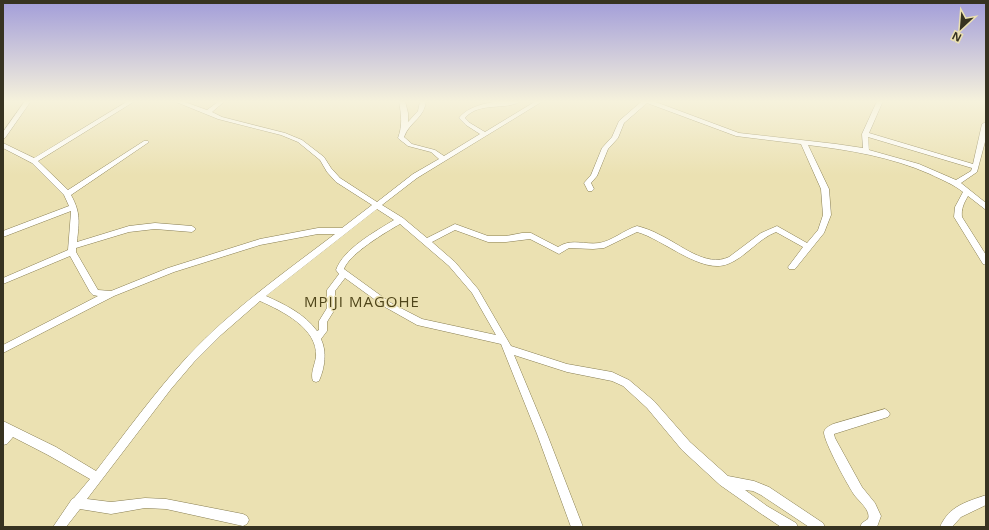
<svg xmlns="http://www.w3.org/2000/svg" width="989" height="530" font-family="'Open Sans',sans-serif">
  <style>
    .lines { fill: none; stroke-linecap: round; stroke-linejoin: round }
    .minor-casing { stroke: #887e52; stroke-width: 1 }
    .minor { fill: #fff; fill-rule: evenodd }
    .labels { text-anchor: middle; stroke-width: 3; stroke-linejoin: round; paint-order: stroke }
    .quarter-label { font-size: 15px; letter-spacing: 1px; fill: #4f451a; stroke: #ebe1b2 }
  </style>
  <rect width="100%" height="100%" fill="#ebe1b2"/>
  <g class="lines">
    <defs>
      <g id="minor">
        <path d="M 25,101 L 31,101 L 5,138 L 3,139 L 3,132 Z"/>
        <path d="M 128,101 L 135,101 L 38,161 L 68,190 L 144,141 L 148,141 L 149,142 L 71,195 C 81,213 79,222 77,242 L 129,226 L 155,223 L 192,226 L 196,229 L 192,232 L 155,229 L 129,232 L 76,248 L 76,252 L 98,290 L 111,291 L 168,268 L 260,239 L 318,228 L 342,228 L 372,205 L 336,182 L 327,172 L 320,160 L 298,142 L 281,135 L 218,119 L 176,102 L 175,101 L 182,101 L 207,110 L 219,101 L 225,101 L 212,112 L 222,117 L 285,133 L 302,140 L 324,157 L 331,168 L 340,178 L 377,202 L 413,174 L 439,159 L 431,152 L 408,146 L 399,139 L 398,138 C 403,125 401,114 399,101 L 405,101 L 408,113 L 408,122 L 418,111 L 420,101 L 426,101 C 424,119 410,121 404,137 L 412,144 L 435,150 L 444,156 L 480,134 L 466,125 L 459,118 C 470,103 503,99 521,101 C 506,111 479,101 465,118 L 470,123 L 485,132 L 536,101 L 543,101 L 417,178 L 382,205 L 403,218 L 427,238 L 455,224 L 488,236 L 506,236 L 522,233 L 531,233 L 558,247 C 571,238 585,245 599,243 C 612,241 624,230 637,226 C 645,228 653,231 660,235 C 680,244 706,268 729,257 L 761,233 L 777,226 L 807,243 L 818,230 L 823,215 L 821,189 L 801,144 L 736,136 L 647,103 L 624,123 L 618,138 L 608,149 L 597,176 L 591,183 L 594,189 L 592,191 L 588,191 L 584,183 L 591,175 L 602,148 L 612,137 L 619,121 L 642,101 L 653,101 L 739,133 L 836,144 L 863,148 L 862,134 L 877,101 L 883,101 L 869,133 L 973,164 L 982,124 L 986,122 L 986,138 L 977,172 L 961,183 L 986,203 L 986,210 L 968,196 C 964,203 961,209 962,217 L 986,255 L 986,265 L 983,264 L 954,217 L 955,207 L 963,192 C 953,184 942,180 930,174 C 891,157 850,150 808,145 L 829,189 L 831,215 L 824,233 L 795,269 L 789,269 L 788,267 L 803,247 L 776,232 C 758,239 746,257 728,264 C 702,275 663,239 637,232 L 604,248 L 593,249 L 569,248 L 559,254 L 530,239 L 506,242 L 488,242 L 455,230 L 432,242 L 455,262 L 478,289 L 511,346 L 567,364 L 612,372 L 629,380 L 654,401 L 690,442 L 728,476 L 754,481 L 769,487 L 823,523 L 825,527 L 809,527 L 761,495 L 753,491 L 745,490 L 767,506 L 796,523 L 798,527 L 781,527 L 760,513 L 720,485 L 682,450 L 647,408 L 623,386 L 612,381 L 567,372 L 514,355 L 547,434 L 583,527 L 571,527 L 537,434 L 501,344 L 417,325 L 385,307 L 345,278 L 335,291 L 335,309 L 327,322 L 327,331 L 321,339 C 327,352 325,367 319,381 L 316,382 L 313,381 C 310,374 315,364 316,357 C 318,328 282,311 260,301 L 221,335 L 194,362 L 171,389 L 87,499 L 111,502 L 145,498 L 166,499 L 243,514 L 247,516 L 249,520 L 247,524 L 243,526 L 166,509 L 145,508 L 111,514 L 80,509 L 66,527 L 53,527 L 72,499 L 74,498 L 90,479 L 48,455 L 13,437 L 7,444 L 3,445 L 3,433 L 4,432 L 3,431 L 3,421 L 56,447 L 96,471 C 126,432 155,392 188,356 C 231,310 285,272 335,234 L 318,234 L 260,245 L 174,272 L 114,296 L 3,353 L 3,345 L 98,296 L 93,295 L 90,292 L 70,256 L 3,284 L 3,278 L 68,250 L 71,212 L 71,211 L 3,237 L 3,231 L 69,206 L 64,195 L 32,163 L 3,148 L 3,143 L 34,158 ZM 868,137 L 972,168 L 971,171 L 956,180 L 919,164 L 869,150 ZM 377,209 L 394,220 C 376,231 343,249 336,270 L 339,274 L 327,290 L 327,308 L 319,321 L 319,330 L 317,331 C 305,314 284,304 266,296 ZM 400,224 L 449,266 L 472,293 L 496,335 L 422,319 L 391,303 L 344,269 C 349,254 386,232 400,224 Z"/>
        <path d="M 885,409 L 888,411 L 890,414 L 888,417 L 834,434 L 835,438 L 862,487 L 875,503 L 881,516 L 877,527 L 860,527 L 862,523 L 868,519 C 871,511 860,502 855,496 C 849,488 823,440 824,432 C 825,428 829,426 833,424 Z"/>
        <path d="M 986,495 L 986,505 L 961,517 L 952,527 L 940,527 C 949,506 966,502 986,495 Z"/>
      </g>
    </defs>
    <use href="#minor" class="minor-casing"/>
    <use href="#minor" class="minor"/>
  </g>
  <linearGradient id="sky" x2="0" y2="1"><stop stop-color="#a29dd9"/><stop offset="0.58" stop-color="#f6f2dc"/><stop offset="1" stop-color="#f6f2dc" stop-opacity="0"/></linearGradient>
  <rect width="989" height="175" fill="url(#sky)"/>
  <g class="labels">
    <g class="quarter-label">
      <text x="362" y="307">MPIJI MAGOHE</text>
    </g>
  </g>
  <rect width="989" height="530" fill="none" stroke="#373321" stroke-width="8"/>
  <g transform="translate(961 28) rotate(206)" stroke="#ebe1b2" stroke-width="3" paint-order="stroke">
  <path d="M0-3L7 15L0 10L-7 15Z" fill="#373321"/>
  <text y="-6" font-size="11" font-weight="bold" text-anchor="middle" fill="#373321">N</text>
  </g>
</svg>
